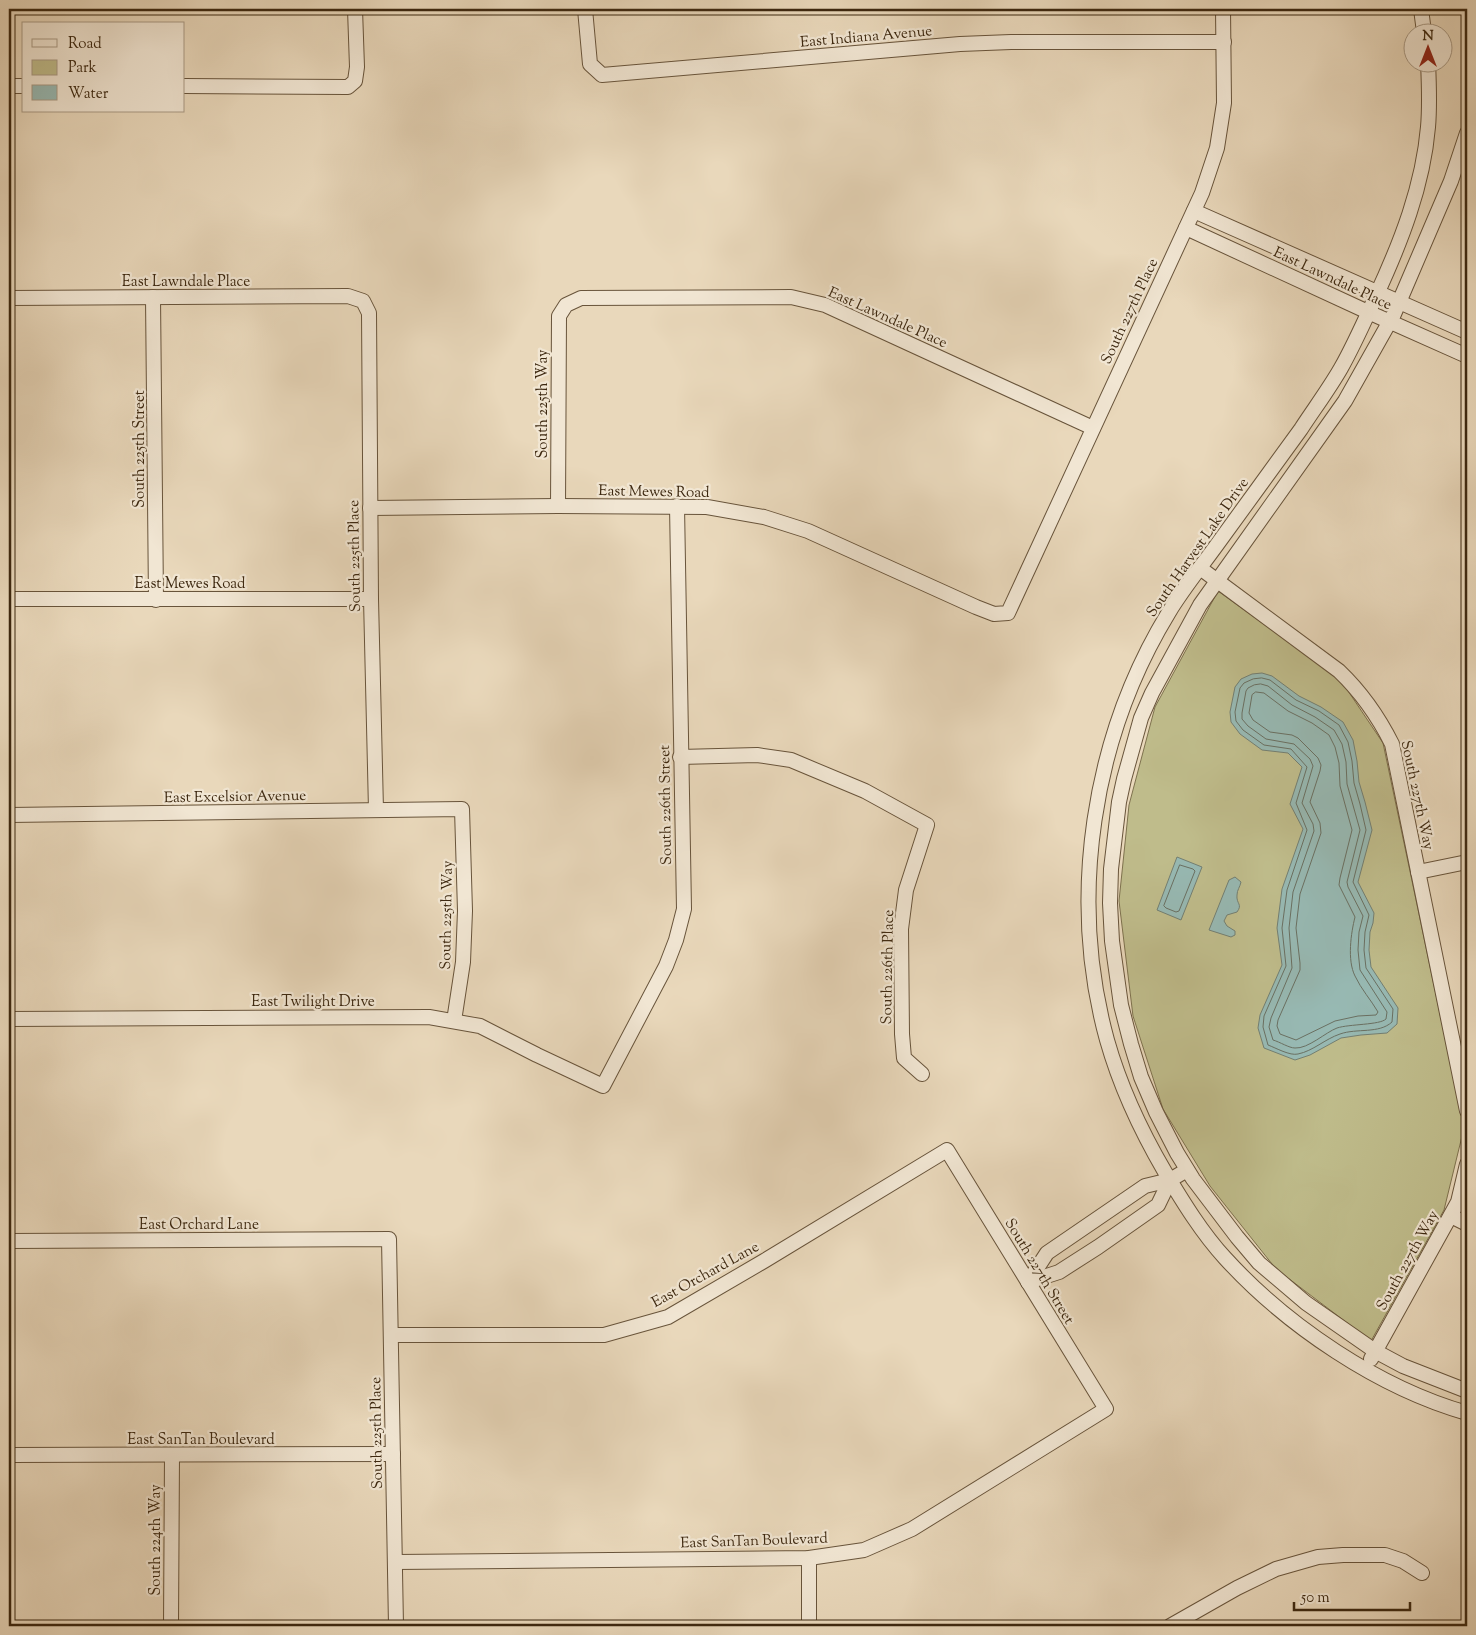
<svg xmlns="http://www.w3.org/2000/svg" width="1476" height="1635" font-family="'Sorts Mill Goudy',serif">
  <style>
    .green { fill: #bfbc8b; stroke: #7e724e }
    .water { fill: #97b9b3; stroke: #737f72 }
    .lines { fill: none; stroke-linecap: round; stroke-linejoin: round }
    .shore { stroke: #6a7062; stroke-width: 1 }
    .street-casing { stroke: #68543b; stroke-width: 16 }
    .street { stroke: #f1e6d3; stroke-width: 14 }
    .labels { text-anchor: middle; stroke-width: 4.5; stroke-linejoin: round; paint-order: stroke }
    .street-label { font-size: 15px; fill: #3d2810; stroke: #f1e6d3 }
  </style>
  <rect width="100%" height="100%" fill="#e9d8bb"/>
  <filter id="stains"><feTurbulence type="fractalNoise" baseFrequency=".004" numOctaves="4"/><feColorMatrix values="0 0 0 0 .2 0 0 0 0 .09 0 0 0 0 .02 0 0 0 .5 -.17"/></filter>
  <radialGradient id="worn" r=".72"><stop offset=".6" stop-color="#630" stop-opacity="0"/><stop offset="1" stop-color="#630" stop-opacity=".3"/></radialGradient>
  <path class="green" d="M 1218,591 L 1340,679 L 1383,743 L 1464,1128 L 1444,1210 L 1371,1341 L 1276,1269 L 1210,1186 L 1163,1109 L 1133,1016 L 1119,901 L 1129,805 L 1155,707 Z"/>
  <g class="water">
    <path d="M 1262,673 L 1272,676 L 1299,696 L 1321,707 L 1343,722 L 1353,740 L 1357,761 L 1359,782 L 1365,802 L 1372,830 L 1358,882 L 1374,913 L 1373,923 L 1370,932 L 1369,950 L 1371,967 L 1398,1008 L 1397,1024 L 1387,1033 L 1361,1035 L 1341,1038 L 1310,1055 L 1295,1060 L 1264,1048 L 1258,1028 L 1260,1015 L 1282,965 L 1277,928 L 1282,889 L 1303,829 L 1290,804 L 1302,767 L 1288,753 L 1262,750 L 1240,734 L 1231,722 L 1230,712 L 1235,687 L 1241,679 L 1252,674 Z"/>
    <path d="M 1177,857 L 1202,867 L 1181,920 L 1157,910 Z"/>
    <path d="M 1235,877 L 1241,882 C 1240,887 1237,890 1237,895 C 1236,904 1243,904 1237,912 L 1227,915 L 1224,921 L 1227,926 L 1235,931 L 1235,935 L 1231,937 L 1209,930 L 1229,880 Z"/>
  </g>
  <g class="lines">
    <g class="shore">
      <path d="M 1262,678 L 1270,680 L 1296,700 L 1319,711 L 1339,725 L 1348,742 L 1352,761 L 1354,783 L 1360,804 L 1366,830 L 1353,882 L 1369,915 L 1365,932 L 1364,950 L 1366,968 L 1393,1009 L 1392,1022 C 1379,1034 1357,1028 1340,1034 C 1325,1039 1313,1051 1298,1054 C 1290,1056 1276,1048 1268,1045 L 1263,1027 L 1264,1016 L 1286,966 L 1282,928 L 1287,890 L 1307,830 L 1296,803 L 1307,767 L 1291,749 L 1264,745 L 1243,730 L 1236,721 L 1235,712 L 1240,688 L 1244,683 L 1253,679 Z"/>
      <path d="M 1261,684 L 1268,686 L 1292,705 L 1315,717 L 1334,730 L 1342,744 L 1346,762 L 1347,784 L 1360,830 L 1347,882 L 1348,887 L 1363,916 L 1359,932 L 1358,950 L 1360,970 L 1387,1012 L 1386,1019 C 1380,1025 1349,1024 1337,1028 C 1326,1032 1308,1049 1295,1048 C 1289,1048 1280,1042 1273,1040 L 1269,1027 L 1271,1018 L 1292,968 L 1289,928 L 1293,892 L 1314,831 L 1313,824 L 1302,803 L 1313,766 L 1310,759 L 1294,744 L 1266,739 L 1248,726 L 1242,719 L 1242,713 L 1246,691 L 1248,688 L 1254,685 Z"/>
      <path d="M 1256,692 L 1264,693 L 1288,711 L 1312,723 L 1329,735 L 1335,747 L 1339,763 L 1340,786 L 1352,830 L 1340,878 L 1339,885 L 1355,917 C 1351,933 1347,960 1355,976 C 1361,989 1371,1000 1378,1012 L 1376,1015 L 1358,1016 L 1335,1021 L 1296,1040 L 1280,1034 L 1277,1026 L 1278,1020 L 1300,970 L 1300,963 L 1296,928 L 1300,894 L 1321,833 L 1320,823 L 1310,802 L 1320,771 L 1321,765 L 1318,758 L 1298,738 L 1292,735 L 1270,732 L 1253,720 L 1249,713 L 1252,695 Z"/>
      <path d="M 1180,865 L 1193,869 L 1195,871 L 1179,911 L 1176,912 L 1166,908 L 1164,906 Z"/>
    </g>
    <defs>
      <g id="street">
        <path d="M 585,9 L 590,64 L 602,75 L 960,44 L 1011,42 L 1224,42"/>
        <path d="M 1421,9 L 1424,32"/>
        <path d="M 1428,62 C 1429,84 1430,105 1428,127 C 1423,186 1401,242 1376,296 C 1365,320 1354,345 1341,368 C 1329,389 1314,409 1301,429 C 1273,468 1244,507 1216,546 C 1200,568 1183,589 1169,612 C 1092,738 1068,898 1107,1040 C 1120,1086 1141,1131 1165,1172 C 1183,1202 1202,1233 1225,1258 C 1287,1326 1379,1388 1467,1413"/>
        <path d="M 9,86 L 24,86"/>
        <path d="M 184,86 L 348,87 L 355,81 L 357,67 L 355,9"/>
        <path d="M 1467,133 L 1451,181 L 1394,314 L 1345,401 L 1200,605 L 1152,693 L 1141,718 L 1124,779 L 1119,802 L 1111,869 L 1110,903 L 1112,941 L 1121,1005 L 1131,1044 L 1141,1077 L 1156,1112 L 1177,1153 L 1193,1179 L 1237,1237 L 1259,1263 L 1306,1303 L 1375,1351 L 1403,1366 L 1467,1391"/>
        <path d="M 1194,211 L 1467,332"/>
        <path d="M 1186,228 L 1368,312 L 1467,356"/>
        <path d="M 153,297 L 156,600"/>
        <path d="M 9,298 L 348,296 L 363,301 L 369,313 L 371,599 L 376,810"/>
        <path d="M 558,506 L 559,316 L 566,305 L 581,298 L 791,297 L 825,305 L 1093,428"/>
        <path d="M 370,508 L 558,506 L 707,507 L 764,517 L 808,531 L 976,607 L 994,614 L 1008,613 L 1202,193 L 1217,148 L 1224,103 L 1223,9"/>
        <path d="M 1200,568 L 1339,671 C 1361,692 1378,716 1392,744 L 1467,1111"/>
        <path d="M 9,599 L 371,599"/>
        <path d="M 680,757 L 757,755 L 791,760 L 865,791 L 927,825 L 906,890 L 901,929 L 902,1034 L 904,1058 L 922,1074"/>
        <path d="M 9,815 L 462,809 L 465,911 L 463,962 L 454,1021"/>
        <path d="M 1418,872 L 1467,862"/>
        <path d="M 9,1019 L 429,1017 L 480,1026 L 537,1055 L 603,1086 L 666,966 L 676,940 L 684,909 L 677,506"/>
        <path d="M 1451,1216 L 1467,1224"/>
        <path d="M 9,1241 L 389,1239 L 396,1626"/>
        <path d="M 1028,1282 L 1047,1253 L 1145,1186 L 1170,1180 L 1187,1170"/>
        <path d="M 1028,1282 L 1059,1272 L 1098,1247 L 1158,1205 L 1170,1180"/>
        <path d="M 391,1335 L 604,1335 L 668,1317 L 764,1261 L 947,1150 L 1106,1409 L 912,1529 L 864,1550 L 809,1558 L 395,1562"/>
        <path d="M 1371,1359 L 1458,1202 L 1467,1164"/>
        <path d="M 9,1455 L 393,1454"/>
        <path d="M 171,1626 L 172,1455"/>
        <path d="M 809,1626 L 809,1558"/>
        <path d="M 1170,1626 L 1237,1588 L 1276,1569 L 1318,1557 L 1343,1555 L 1385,1555 L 1403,1561 L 1422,1573"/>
      </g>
    </defs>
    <use href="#street" class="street-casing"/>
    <use href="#street" class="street"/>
  </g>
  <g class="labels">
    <g class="street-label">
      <text transform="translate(866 36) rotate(-5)" y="5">East Indiana Avenue</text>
      <text transform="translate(1333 278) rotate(25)" y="5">East Lawndale Place</text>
      <text x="186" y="286">East Lawndale Place</text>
      <text transform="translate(1129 311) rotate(-65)" y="5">South 227th Place</text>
      <text transform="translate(888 317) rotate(24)" y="5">East Lawndale Place</text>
      <text transform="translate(542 404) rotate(-90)" y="5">South 225th Way</text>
      <text transform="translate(139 449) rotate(-90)" y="5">South 225th Street</text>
      <text transform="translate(654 491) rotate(1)" y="5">East Mewes Road</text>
      <text transform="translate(1197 547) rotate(-55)" y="5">South Harvest Lake Drive</text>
      <text transform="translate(354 556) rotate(-91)" y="5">South 225th Place</text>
      <text x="190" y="588">East Mewes Road</text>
      <text transform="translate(1418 795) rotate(78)" y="5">South 227th Way</text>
      <text transform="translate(235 796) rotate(-1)" y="5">East Excelsior Avenue</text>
      <text transform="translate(665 805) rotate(-91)" y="5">South 226th Street</text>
      <text transform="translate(446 915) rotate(-89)" y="5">South 225th Way</text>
      <text transform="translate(887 967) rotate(-89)" y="5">South 226th Place</text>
      <text x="313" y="1006">East Twilight Drive</text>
      <text x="199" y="1229">East Orchard Lane</text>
      <text transform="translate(1407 1260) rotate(-61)" y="5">South 227th Way</text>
      <text transform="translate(1040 1271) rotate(59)" y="5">South 227th Street</text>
      <text transform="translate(705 1274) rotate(-29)" y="5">East Orchard Lane</text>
      <text transform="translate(376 1433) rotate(-91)" y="5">South 225th Place</text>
      <text x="201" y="1444">East SanTan Boulevard</text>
      <text transform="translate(155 1540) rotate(-90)" y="5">South 224th Way</text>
      <text transform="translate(754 1540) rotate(-2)" y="5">East SanTan Boulevard</text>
    </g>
  </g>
  <rect width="1476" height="1635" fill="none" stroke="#e9d8bb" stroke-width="30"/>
  <rect x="10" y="10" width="1456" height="1615" fill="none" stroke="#3d2810" stroke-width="2.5"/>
  <rect x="15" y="15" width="1446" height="1605" fill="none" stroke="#3d2810"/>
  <rect x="22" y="22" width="162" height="90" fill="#f1e6d3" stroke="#a99a85"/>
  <rect x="32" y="39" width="25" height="8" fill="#f1e6d3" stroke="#a99a85"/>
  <text x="68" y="48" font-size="15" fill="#3d2810">Road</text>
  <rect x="32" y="60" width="25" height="15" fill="#bfbc8b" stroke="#a99a85"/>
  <text x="68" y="72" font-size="15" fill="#3d2810">Park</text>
  <rect x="32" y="85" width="25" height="15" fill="#97b9b3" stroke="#a99a85"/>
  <text x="68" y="98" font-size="15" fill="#3d2810">Water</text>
  <g transform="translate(1428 48)"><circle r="24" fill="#f1e6d3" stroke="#a99a85"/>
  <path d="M0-4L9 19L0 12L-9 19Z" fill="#8f2418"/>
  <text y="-8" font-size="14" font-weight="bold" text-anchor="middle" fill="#3d2810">N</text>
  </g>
  <path d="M1294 1602v8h116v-8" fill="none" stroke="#3d2810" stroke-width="2.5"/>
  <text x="1301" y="1602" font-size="15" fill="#3d2810" stroke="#f1e6d3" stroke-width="4" paint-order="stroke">50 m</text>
  <rect width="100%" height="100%" filter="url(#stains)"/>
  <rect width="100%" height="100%" fill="url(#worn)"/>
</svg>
